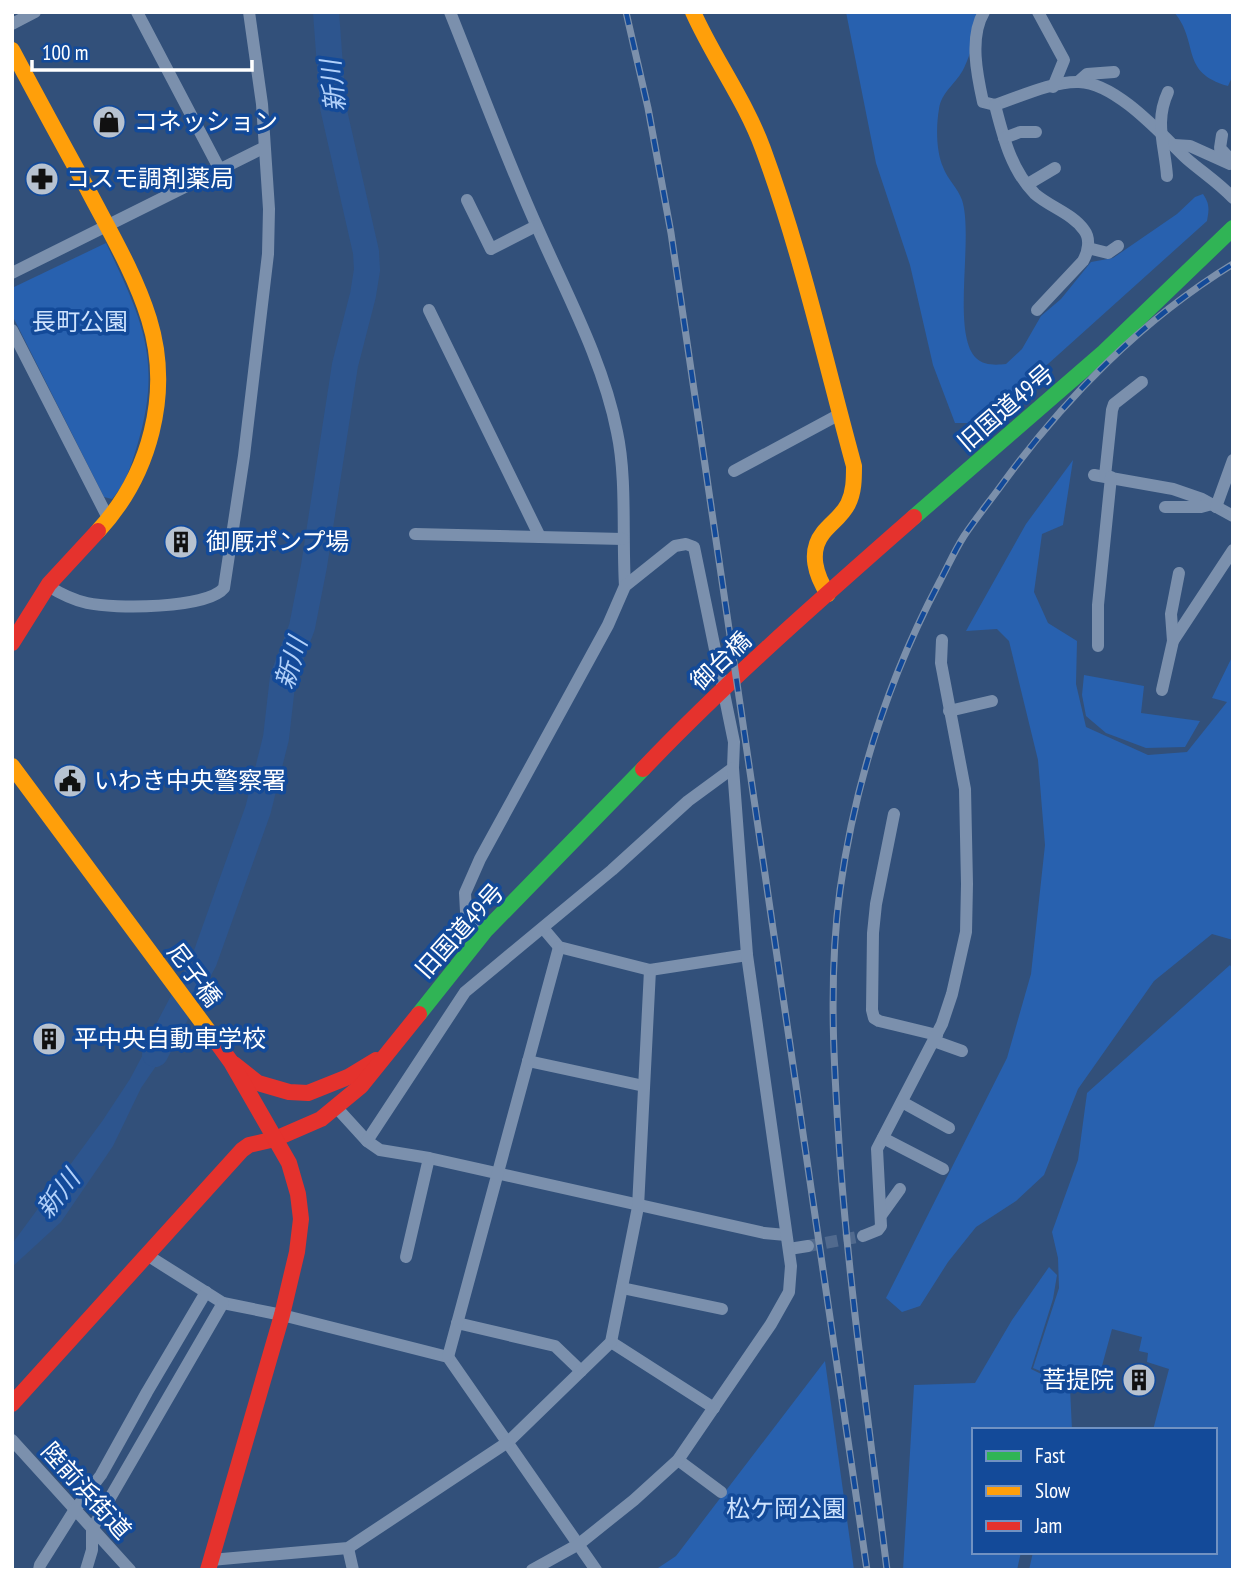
<svg xmlns="http://www.w3.org/2000/svg" width="1245" height="1582" font-family="'PT Sans Narrow','Noto Sans JP',sans-serif">
  <style>
    .green { fill: #2861af }
    .water { fill: #2d558e }
    .lines { fill: none; stroke-linecap: round; stroke-linejoin: round }
    .river { stroke: #2d558e; stroke-width: 26 }
    .street-tunnel { stroke: #516a8e; stroke-width: 12; stroke-dasharray: 12 6; stroke-linecap: butt }
    .street { stroke: #7b90ad; stroke-width: 12 }
    .fast { stroke: #30b455; stroke-width: 16 }
    .slow { stroke: #ff9f0a; stroke-width: 16 }
    .jam { stroke: #e5322d; stroke-width: 16 }
    .rail-casing { stroke: #7c90ab; stroke-width: 7 }
    .rail { stroke: #134a99; stroke-width: 4.5; stroke-dasharray: 13; stroke-linecap: butt }
    .labels { text-anchor: middle; stroke-width: 7; stroke-linejoin: round; paint-order: stroke }
    .poi-label { font-size: 24px; fill: #fff; stroke: #134a99; text-anchor: start }
    .park-label { font-size: 24px; fill: #cde2fd; stroke: #134a99 }
    .street-label { font-size: 24px; fill: #fff; stroke: #134a99 }
    .water-label { font-size: 26px; font-style: italic; fill: #b2d1fa; stroke: #134a99 }
  </style>
  <rect width="100%" height="100%" fill="#32507a"/>
  <g class="green">
    <path d="M 846,12 L 982,12 C 977,31 972,51 964,68 C 957,83 941,92 939,109 C 936,126 936,151 943,167 C 947,179 958,188 962,200 C 974,237 951,333 976,358 C 984,366 997,365 1006,364 L 1022,349 L 1041,316 L 1061,299 L 1091,262 L 1113,258 L 1177,214 L 1195,197 L 1203,194 C 1210,204 1209,210 1207,221 L 999,408 L 976,423 L 955,423 L 933,365 L 910,265 L 876,163 Z"/>
    <path d="M 1174,12 L 1233,12 L 1233,75 L 1228,86 C 1179,72 1200,43 1174,12 Z"/>
    <path d="M 106,243 C 142,319 163,361 137,446 C 131,466 126,483 112,499 L 104,497 L 12,315 L 12,288 Z"/>
    <path d="M 1073,460 L 1063,525 L 1042,534 L 1034,592 L 1048,623 L 1077,641 L 1076,684 L 1086,727 L 1148,755 L 1187,752 L 1227,702 L 1212,698 L 1233,655 L 1233,940 L 1212,934 L 1154,981 L 1078,1089 L 1044,1175 L 1016,1201 L 976,1227 L 948,1262 L 920,1306 L 902,1312 L 886,1298 L 1007,1058 L 1031,974 L 1045,845 L 1038,760 L 1009,641 L 997,629 L 966,631 L 1026,524 Z"/>
    <path d="M 1084,675 L 1144,686 L 1141,713 L 1200,721 L 1185,747 L 1146,748 L 1106,733 L 1086,716 L 1082,695 Z"/>
    <path d="M 1230,965 L 1233,970 L 1231,1570 L 1029,1570 L 1033,1552 L 1215,1552 L 1215,1430 L 1153,1430 L 1169,1369 L 1147,1362 L 1148,1353 L 1139,1351 L 1142,1337 L 1112,1329 L 1099,1377 L 1086,1390 L 1033,1368 L 1059,1288 L 1058,1258 L 1052,1232 L 1078,1160 L 1087,1093 Z"/>
    <path d="M 1049,1267 L 1057,1275 L 1053,1299 L 1031,1369 L 1070,1388 L 1072,1430 L 974,1430 L 974,1552 L 1021,1552 L 1017,1570 L 903,1570 L 914,1385 L 975,1383 L 1012,1320 Z"/>
    <path d="M 825,1361 L 854,1570 L 655,1570 L 676,1556 Z"/>
  </g>
  <path class="water" d="M 165,1013 L 181,1034 L 169,1047 L 141,1088 L 113,1146 L 61,1222 L 12,1267 L 12,1244 L 103,1120 L 130,1079 Z"/>
  <g class="lines">
    <path class="river" d="M 155,1054 L 204,961 L 258,810 L 276,738 L 283,677 L 302,627 L 314,566 L 345,365 L 363,295 L 367,270 L 366,252 L 333,107 L 326,12"/>
    <path class="street-tunnel" d="M 808,1246 L 863,1236"/>
    <g class="street">
      <path d="M 137,12 L 220,170"/>
      <path d="M 450,12 C 479,84 506,158 538,229 C 567,295 603,361 617,432 C 627,478 622,538 625,586"/>
      <path d="M 984,12 C 969,37 977,75 983,102 L 995,105 C 1019,97 1053,81 1079,82 C 1116,83 1161,134 1187,159 C 1202,172 1219,183 1233,198"/>
      <path d="M 1038,12 L 1064,60 L 1053,87"/>
      <path d="M 12,24 L 35,12"/>
      <path d="M 1078,82 L 1087,74 L 1114,72"/>
      <path d="M 995,105 C 1003,136 1011,170 1035,194 C 1050,207 1073,214 1084,230 C 1091,239 1088,252 1083,261 L 1037,310"/>
      <path d="M 1004,138 L 1020,132 L 1036,132"/>
      <path d="M 1174,145 L 1190,146 L 1230,164 L 1230,159 L 1220,148 L 1222,135"/>
      <path d="M 1167,176 C 1165,146 1154,122 1168,92"/>
      <path d="M 1028,184 L 1055,168"/>
      <path d="M 467,200 L 491,249 L 536,226"/>
      <path d="M 1088,248 L 1108,253 L 1118,246"/>
      <path d="M 12,273 L 263,148"/>
      <path d="M 429,310 L 540,537"/>
      <path d="M 12,330 L 108,518"/>
      <path d="M 734,471 L 840,414"/>
      <path d="M 1094,475 L 1173,489 L 1202,499 L 1233,516"/>
      <path d="M 1105,476 L 1112,410 L 1114,404 L 1142,382"/>
      <path d="M 1165,507 L 1201,507 L 1212,504"/>
      <path d="M 1216,507 L 1233,460"/>
      <path d="M 415,534 L 623,539"/>
      <path d="M 48,586 C 61,594 73,600 87,603 C 114,609 207,609 224,588 L 244,456 L 268,254 L 269,209 L 262,104 L 249,12"/>
      <path d="M 1173,641 L 1171,614 L 1179,573"/>
      <path d="M 1098,646 L 1098,605 L 1111,477"/>
      <path d="M 1162,690 L 1173,641 L 1233,550"/>
      <path d="M 949,711 L 992,701"/>
      <path d="M 894,814 L 876,904 L 873,933 L 872,1010 L 874,1018 L 879,1021 L 937,1035"/>
      <path d="M 543,928 L 559,947 L 650,970 L 747,955"/>
      <path d="M 934,1041 L 962,1051"/>
      <path d="M 528,1061 L 644,1086"/>
      <path d="M 902,1102 L 949,1128"/>
      <path d="M 336,1107 L 367,1141 L 380,1150 L 429,1158 L 764,1233 L 786,1235"/>
      <path d="M 883,1138 L 943,1169"/>
      <path d="M 367,1141 L 465,992 L 612,870 L 688,801 L 733,768 L 734,742 L 694,547 L 686,544 L 675,546 L 625,586 L 608,625 L 480,859 L 465,893 L 466,912 L 485,931"/>
      <path d="M 882,1214 L 900,1189"/>
      <path d="M 863,1236 L 878,1230 L 881,1226 L 877,1149 L 942,1024 L 952,994 L 966,932 L 967,884 L 965,789 L 941,663 L 942,640"/>
      <path d="M 789,1249 L 808,1246"/>
      <path d="M 147,1255 L 223,1303 L 282,1315 L 448,1357 L 596,1570"/>
      <path d="M 406,1257 L 429,1158"/>
      <path d="M 622,1288 L 722,1309"/>
      <path d="M 457,1323 L 555,1346 L 581,1371"/>
      <path d="M 611,1342 L 714,1408"/>
      <path d="M 448,1357 L 559,947"/>
      <path d="M 12,1440 L 130,1570"/>
      <path d="M 678,1460 L 721,1492"/>
      <path d="M 348,1548 L 353,1570"/>
      <path d="M 211,1560 L 348,1548 L 508,1442 L 611,1342 L 638,1207 L 650,970"/>
      <path d="M 39,1570 L 40,1565 L 74,1511 L 101,1475 L 147,1392 L 206,1292"/>
      <path d="M 86,1570 L 92,1550 L 92,1529 L 223,1303"/>
      <path d="M 532,1570 L 579,1544 L 634,1500 L 678,1460 L 771,1324 L 789,1292 L 791,1266 L 747,955 L 733,768"/>
    </g>
    <g class="fast">
      <path d="M 914,517 L 1104,352 L 1233,228"/>
      <path d="M 419,1014 L 485,931 L 643,769"/>
    </g>
    <g class="slow">
      <path d="M 693,12 C 714,59 745,100 763,149 C 801,252 825,360 854,466 C 854,479 854,492 848,504 C 842,516 831,523 823,533 C 808,552 816,576 828,594"/>
      <path d="M 12,50 C 37,97 62,143 88,190 C 110,232 135,274 149,319 C 172,393 150,475 98,531"/>
      <path d="M 12,766 L 210,1033"/>
    </g>
    <g class="jam">
      <path d="M 12,643 L 49,584 L 98,531"/>
      <path d="M 643,769 C 728,680 821,599 914,517"/>
      <path d="M 234,1064 L 258,1083 L 289,1092 L 308,1093 L 348,1077 L 376,1060"/>
      <path d="M 12,1404 L 242,1150 L 249,1145 L 275,1139 L 321,1119 L 361,1086 L 419,1014"/>
      <path d="M 208,1570 L 282,1315 L 297,1252 L 301,1219 L 298,1194 L 289,1163 L 231,1062 L 210,1033"/>
    </g>
    <defs>
      <g id="rail">
        <path d="M 626,12 L 648,108 L 671,233 L 867,1570"/>
        <path d="M 887,1570 C 870,1433 850,1296 840,1158 C 834,1070 828,979 840,890 C 855,782 889,677 940,581 C 948,566 955,550 964,536 C 976,518 990,501 1003,483 C 1065,398 1143,319 1233,264"/>
      </g>
    </defs>
    <use href="#rail" class="rail-casing"/>
    <use href="#rail" class="rail"/>
  </g>
  <defs>
    <symbol id="shop-disc" viewBox="-11 -11 22 22"><circle r="9.5" fill="#b7c2d0" stroke="#134a99"/><path d="M-5-2.5h2.3a2.7 3.5 0 0 1 5.4 0H5L5.5 6h-11ZM-1.5-2.5h3a1.5 2.3 0 0 0-3 0Z" fill="#111"/></symbol>
    <symbol id="pharmacy-disc" viewBox="-11 -11 22 22"><circle r="9.5" fill="#b7c2d0" stroke="#134a99"/><path d="M-2-6h4v4h4v4h-4v4h-4v-4h-4v-4h4Z" fill="#111"/></symbol>
    <symbol id="building-disc" viewBox="-11 -11 22 22"><circle r="9.5" fill="#b7c2d0" stroke="#134a99"/><path d="M-4-6H4V6H1V3H-1V6H-4ZM-2.5-4.3h1.7v1.8h-1.7ZM.8-4.3h1.7v1.8H.8ZM-2.5-1h1.7V.8h-1.7ZM.8-1h1.7V.8H.8Z" fill="#111"/></symbol>
    <symbol id="civic-disc" viewBox="-11 -11 22 22"><circle r="9.5" fill="#b7c2d0" stroke="#134a99"/><path d="M-.6-6.5H3V-4.5H.6V-3L4-1V1h2V6H-6V1h2V-1L-.6-3ZM-1.2 2.5V6h2.4V2.5Z" fill="#111"/></symbol>
  </defs>
  <g fill-rule="evenodd">
    <use href="#shop-disc" x="90" y="103" width="38" height="38"/>
    <use href="#pharmacy-disc" x="23" y="160" width="38" height="38"/>
    <use href="#building-disc" x="162" y="523" width="38" height="38"/>
    <use href="#civic-disc" x="51" y="762" width="38" height="38"/>
    <use href="#building-disc" x="30" y="1020" width="38" height="38"/>
    <use href="#building-disc" x="1120" y="1361" width="38" height="38"/>
  </g>
  <g class="labels">
    <g class="poi-label">
      <text x="134" y="130">コネッション</text>
      <text x="66" y="187">コスモ調剤薬局</text>
      <text x="206" y="550">御厩ポンプ場</text>
      <text x="94" y="789">いわき中央警察署</text>
      <text x="74" y="1047">平中央自動車学校</text>
      <text x="1114" y="1388" text-anchor="end">菩提院</text>
    </g>
    <g class="park-label">
      <text x="80" y="330">長町公園</text>
      <text x="786" y="1517">松ケ岡公園</text>
    </g>
    <g class="street-label">
      <text transform="translate(1006 408) rotate(-41)" y="8">旧国道49号</text>
      <text transform="translate(721 661) rotate(-43)" y="8">御台橋</text>
      <text transform="translate(460 931) rotate(-48)" y="8">旧国道49号</text>
      <text transform="translate(194 975) rotate(53)" y="8">尼子橋</text>
      <text transform="translate(86 1491) rotate(48)" y="8">陸前浜街道</text>
    </g>
    <g class="water-label">
      <text transform="translate(333 86) rotate(-96)" y="9">新川</text>
      <text transform="translate(291 663) rotate(-73)" y="9">新川</text>
      <text transform="translate(58 1194) rotate(-52)" y="9">新川</text>
    </g>
  </g>
  <rect width="1245" height="1582" fill="none" stroke="#ffffff" stroke-width="28"/>
  <rect x="972" y="1428" width="245" height="126" fill="#134a99" stroke="#7192c2" stroke-width="2"/>
  <rect x="986" y="1451" width="35" height="10" fill="#30b455" stroke="#7192c2" stroke-width="2"/>
  <text x="1035" y="1463" font-size="21" fill="#ffffff">Fast</text>
  <rect x="986" y="1486" width="35" height="10" fill="#ff9f0a" stroke="#7192c2" stroke-width="2"/>
  <text x="1035" y="1498" font-size="21" fill="#ffffff">Slow</text>
  <rect x="986" y="1521" width="35" height="10" fill="#e5322d" stroke="#7192c2" stroke-width="2"/>
  <text x="1035" y="1533" font-size="21" fill="#ffffff">Jam</text>
  <path d="M32 60v10h220v-10" fill="none" stroke="#ffffff" stroke-width="3.5"/>
  <text x="42" y="60" font-size="21" fill="#ffffff" stroke="#134a99" stroke-width="5" paint-order="stroke">100 m</text>
</svg>
